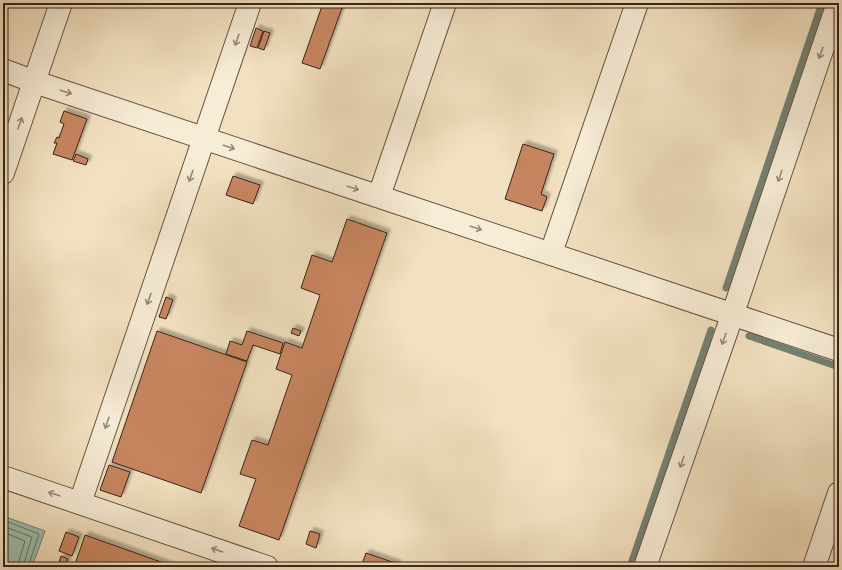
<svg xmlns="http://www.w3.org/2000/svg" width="842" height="570" font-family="'IM FELL Great Primer',serif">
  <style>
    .water { fill: #9cbeac; stroke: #748172 }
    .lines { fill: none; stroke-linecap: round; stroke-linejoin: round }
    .shore { stroke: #6a7264; stroke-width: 1 }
    .stream { stroke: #748172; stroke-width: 7 }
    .building { fill: #c88660; stroke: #37251b; filter: url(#shadow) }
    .minor-casing { stroke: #665444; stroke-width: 24 }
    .minor { stroke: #f7ecd6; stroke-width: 22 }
    .oneway { stroke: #978878 }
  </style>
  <defs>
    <filter id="shadow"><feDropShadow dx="3.5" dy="-3.5" stdDeviation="1" flood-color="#0004"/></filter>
  </defs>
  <rect width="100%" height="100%" fill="#f2e1c0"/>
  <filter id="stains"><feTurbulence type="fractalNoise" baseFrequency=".005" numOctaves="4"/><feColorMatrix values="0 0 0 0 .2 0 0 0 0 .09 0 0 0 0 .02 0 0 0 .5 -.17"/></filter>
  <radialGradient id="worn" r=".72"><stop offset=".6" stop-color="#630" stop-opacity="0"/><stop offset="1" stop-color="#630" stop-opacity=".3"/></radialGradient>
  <path class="water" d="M 3,516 L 45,531 L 32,567 L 3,567 Z"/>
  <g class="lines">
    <g class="shore">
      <path d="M 3,520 L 39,534 L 28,567"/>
      <path d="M 3,526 L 32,537 L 23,567"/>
      <path d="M 3,532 L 25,541 L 17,567"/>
    </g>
    <g class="stream">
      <path d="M 726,288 L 822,3"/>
      <path d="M 749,336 L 839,367"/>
      <path d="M 630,567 L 711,330"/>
    </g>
  </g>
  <g class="building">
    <path d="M 323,3 L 327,3 L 342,8 L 320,69 L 302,63 Z"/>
    <path d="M 256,28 L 263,31 L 257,48 L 250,46 Z"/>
    <path d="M 264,31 L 270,33 L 264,50 L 258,48 Z"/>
    <path d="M 64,111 L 87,119 L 72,160 L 53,154 L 57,143 L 54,143 L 57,137 L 59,138 L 64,124 L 60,122 Z"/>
    <path d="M 523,144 L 554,154 L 541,194 L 547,197 L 542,211 L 505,199 Z"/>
    <path d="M 76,154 L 88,159 L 86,165 L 73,161 Z"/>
    <path d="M 233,176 L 260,185 L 253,204 L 226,195 Z"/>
    <path d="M 347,219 L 387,233 L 279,540 L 239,526 L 256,479 L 240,474 L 252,440 L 268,445 L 292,375 L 276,369 L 285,342 L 302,348 L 320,295 L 301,288 L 312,255 L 332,262 Z"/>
    <path d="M 166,297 L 173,300 L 166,319 L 159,317 Z"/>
    <path d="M 293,328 L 301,331 L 299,336 L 291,333 Z"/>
    <path d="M 157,331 L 247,362 L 201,493 L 112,462 Z"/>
    <path d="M 247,331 L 283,343 L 280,354 L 253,345 L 247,361 L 226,354 L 230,341 L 242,345 Z"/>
    <path d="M 109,465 L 130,472 L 121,497 L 100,490 Z"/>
    <path d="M 310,531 L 320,534 L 316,548 L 306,544 Z"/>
    <path d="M 66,532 L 79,537 L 72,556 L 59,551 Z"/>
    <path d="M 85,535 L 175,567 L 74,567 Z"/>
    <path d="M 366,553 L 398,564 L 397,567 L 361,567 Z"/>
    <path d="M 61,556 L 68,559 L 65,567 L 58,565 Z"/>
  </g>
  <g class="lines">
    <defs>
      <g id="minor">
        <path d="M 3,70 L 35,82 L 839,350"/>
        <path d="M 3,173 L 61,3"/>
        <path d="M 379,196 L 445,3"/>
        <path d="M 551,253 L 637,3"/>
        <path d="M 3,477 L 267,567"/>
        <path d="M 80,503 L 250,3"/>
        <path d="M 645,567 L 733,313 L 838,3"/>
        <path d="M 814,567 L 839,493"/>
      </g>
    </defs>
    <use href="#minor" class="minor-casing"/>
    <use href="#minor" class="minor"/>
  </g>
  <defs><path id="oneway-shaft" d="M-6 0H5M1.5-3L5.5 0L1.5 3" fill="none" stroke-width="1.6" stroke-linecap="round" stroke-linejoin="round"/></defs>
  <g class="oneway">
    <use href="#oneway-shaft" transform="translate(237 40) rotate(109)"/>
    <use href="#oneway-shaft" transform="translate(821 53) rotate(109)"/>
    <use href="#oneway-shaft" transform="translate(66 92) rotate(18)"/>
    <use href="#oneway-shaft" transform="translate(20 123) rotate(-71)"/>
    <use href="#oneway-shaft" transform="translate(229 147) rotate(18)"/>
    <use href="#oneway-shaft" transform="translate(191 176) rotate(109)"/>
    <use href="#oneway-shaft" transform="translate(780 176) rotate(109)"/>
    <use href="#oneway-shaft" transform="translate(353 188) rotate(18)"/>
    <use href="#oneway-shaft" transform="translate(476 228) rotate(18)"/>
    <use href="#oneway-shaft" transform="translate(149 299) rotate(109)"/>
    <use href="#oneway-shaft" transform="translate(724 339) rotate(109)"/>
    <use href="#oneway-shaft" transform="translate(107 423) rotate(109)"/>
    <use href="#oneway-shaft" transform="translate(682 462) rotate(109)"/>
    <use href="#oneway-shaft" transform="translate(54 494) rotate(-162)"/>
    <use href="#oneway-shaft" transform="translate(217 550) rotate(-161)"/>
  </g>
  <rect width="842" height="570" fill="none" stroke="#f2e1c0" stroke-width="16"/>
  <rect x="4" y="4" width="834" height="562" fill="none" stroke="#37251b" stroke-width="2"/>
  <rect x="8" y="8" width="826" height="554" fill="none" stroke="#37251b"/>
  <rect width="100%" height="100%" filter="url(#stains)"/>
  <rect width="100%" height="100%" fill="url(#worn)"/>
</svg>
